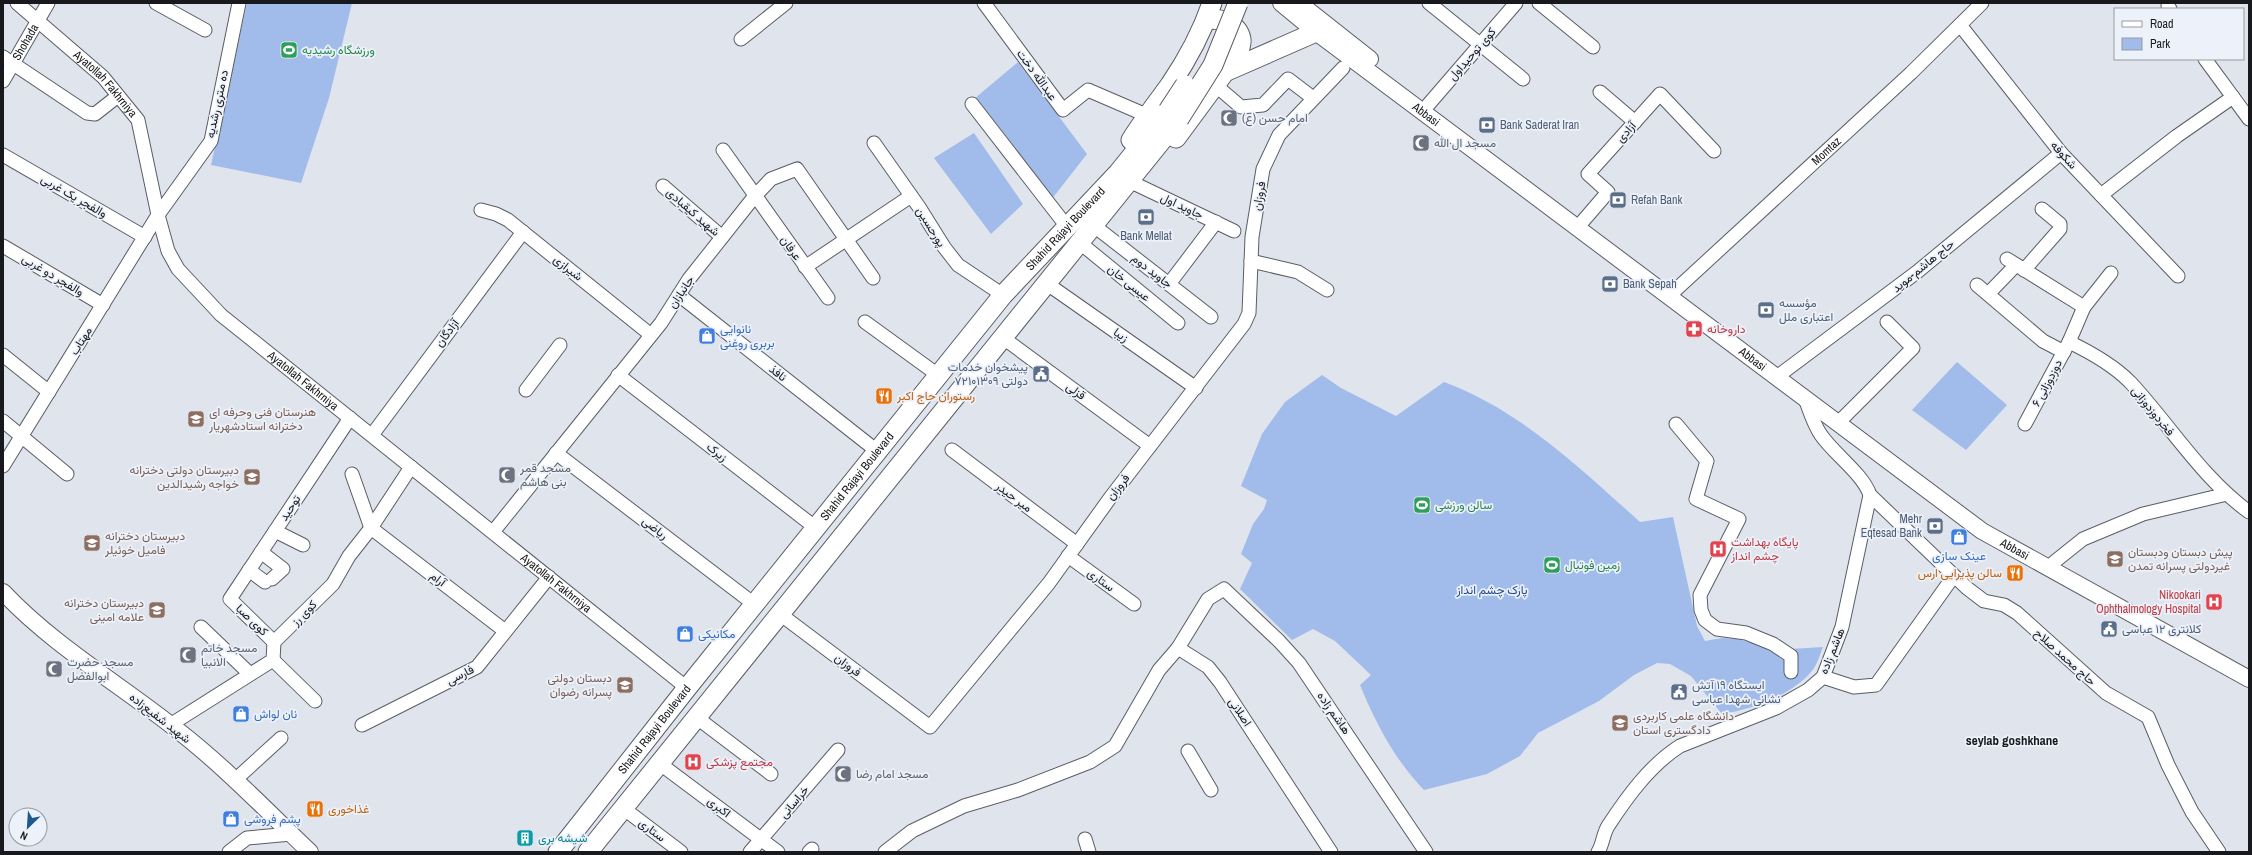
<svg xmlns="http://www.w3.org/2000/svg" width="2252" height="855" font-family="'Archivo Narrow',Vazirmatn,sans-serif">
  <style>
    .green { fill: #a1bcea }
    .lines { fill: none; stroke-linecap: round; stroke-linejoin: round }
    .minor-casing { stroke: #595e65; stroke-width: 15 }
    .major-casing { stroke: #595e65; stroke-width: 18 }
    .highway-casing { stroke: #595e65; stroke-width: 21 }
    .minor { stroke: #fff; stroke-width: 13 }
    .major { stroke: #fff; stroke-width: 16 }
    .highway { stroke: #fff; stroke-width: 19 }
    .highway-bridge-casing { stroke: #595e65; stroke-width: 21; stroke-linecap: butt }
    .highway-bridge { stroke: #fff; stroke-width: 19 }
    .labels { text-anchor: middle; stroke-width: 3.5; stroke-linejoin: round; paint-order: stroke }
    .street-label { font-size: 12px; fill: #17191c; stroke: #ecf1fa }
    .leisure-label { font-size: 12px; fill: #27864d; stroke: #ecf1fa; text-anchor: start }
    .worship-label { font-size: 12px; fill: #5b616d; stroke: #ecf1fa; text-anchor: start }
    .service-label { font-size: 12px; fill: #4e5e75; stroke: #ecf1fa; text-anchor: start }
    .shop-label { font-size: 12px; fill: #366cbe; stroke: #ecf1fa; text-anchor: start }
    .health-label { font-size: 12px; fill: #be3a42; stroke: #ecf1fa; text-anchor: start }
    .food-label { font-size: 12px; fill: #c56008; stroke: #ecf1fa; text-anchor: start }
    .education-label { font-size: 12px; fill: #785e54; stroke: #ecf1fa; text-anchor: start }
    .park-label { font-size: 12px; fill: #1d4693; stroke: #ecf1fa }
    .culture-label { font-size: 12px; fill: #0d838f; stroke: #ecf1fa; text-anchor: start }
    .neighbourhood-label { font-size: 13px; font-weight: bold; fill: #17191c; stroke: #ecf1fa }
  </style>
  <rect width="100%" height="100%" fill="#dfe4ed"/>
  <g class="green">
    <path d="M 247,3 L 352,3 L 329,98 L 301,183 L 211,165 Z"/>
    <path d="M 1018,62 L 1087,154 L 1051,200 L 974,99 Z"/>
    <path d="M 974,133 L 1023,204 L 991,234 L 934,158 Z"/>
    <path d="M 1957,362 L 2007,405 L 1966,450 L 1912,410 Z"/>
    <path d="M 1322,375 L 1341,388 L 1396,416 L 1444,382 C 1520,410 1580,468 1640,522 L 1673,517 L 1697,626 L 1705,641 L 1722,638 L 1738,639 L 1776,650 L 1823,647 C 1820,654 1817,666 1811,672 C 1790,696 1753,709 1722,714 L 1691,676 L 1670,664 L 1657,663 L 1634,675 L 1599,701 L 1538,733 L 1520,756 L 1487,774 L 1424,790 C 1395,760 1376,724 1360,685 L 1371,675 L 1335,641 L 1313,629 L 1292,640 L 1240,589 L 1252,563 L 1241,554 L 1253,524 L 1264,509 L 1267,500 L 1241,486 L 1262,434 L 1285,402 Z"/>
  </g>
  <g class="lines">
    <defs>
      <g id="minor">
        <path id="s1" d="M 17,3 L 103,77 L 138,120 L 158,215 L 168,251 L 178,269 L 221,315 L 687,688"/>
        <path d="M 156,3 L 205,30"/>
        <path d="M 984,3 L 1063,110 L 1088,90 L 1146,115"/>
        <path d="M 1429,3 L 1523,79"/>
        <path d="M 1539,3 L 1593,47"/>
        <path d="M 2168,6 L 2170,9"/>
        <path d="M 1960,25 L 2061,153 L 2178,276"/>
        <path d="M 741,39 L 786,3"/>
        <path d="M 3,57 L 87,113 L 95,114 L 118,96"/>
        <path d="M 2205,59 L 2249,119"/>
        <path id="s2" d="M 3,81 L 48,3"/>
        <path d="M 1214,84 L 1241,107 L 1263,105 L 1288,79 L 1313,98"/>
        <path d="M 1600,92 L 1635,122"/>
        <path d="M 972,104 L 1068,228"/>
        <path d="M 1428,105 L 1516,3"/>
        <path d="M 874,143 L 919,207 L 944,247 L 958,265 L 1003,295"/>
        <path d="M 723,150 L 828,298"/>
        <path d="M 3,155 L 145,237"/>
        <path d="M 1129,181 L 1234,231"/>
        <path d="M 663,186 L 722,237"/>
        <path d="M 2101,195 L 2177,136 L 2233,97"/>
        <path d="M 481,210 L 496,214 L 508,220 L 651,335"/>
        <path d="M 1093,225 L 1211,317"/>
        <path d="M 1577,228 L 1608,192 L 1588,174 L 1660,94 L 1714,151"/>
        <path d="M 1079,242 L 1178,323"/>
        <path d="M 3,246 L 103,305"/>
        <path d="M 2007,259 L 2084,307"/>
        <path d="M 1251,261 L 1298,272 L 1327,290"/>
        <path d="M 805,267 L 911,196"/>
        <path d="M 2024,270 L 2060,229 L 2060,224 L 2042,209"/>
        <path d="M 1046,283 L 1196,388"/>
        <path d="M 1169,284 L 1216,222"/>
        <path d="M 1977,285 L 2043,341 L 2064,352"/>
        <path d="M 1988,294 L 2016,265"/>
        <path d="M 679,295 L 877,451"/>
        <path id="s3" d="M 1669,296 L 1911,73 L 1982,3"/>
        <path d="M 865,322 L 938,375"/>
        <path d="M 1002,337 L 1150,446"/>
        <path d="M 2069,342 C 2090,352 2113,365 2130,382 C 2170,425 2201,477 2249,512"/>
        <path d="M 3,355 L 49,392"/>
        <path d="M 1782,373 L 1917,272 L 2061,153"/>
        <path d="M 618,375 L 816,528"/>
        <path d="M 526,390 L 560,345"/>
        <path d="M 1842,419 L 1913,348 L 1887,322"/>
        <path d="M 3,421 L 67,474"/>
        <path d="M 1676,424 L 1707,461 L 1696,499 L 1739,519 L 1700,595 L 1701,610 L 1705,620 L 1717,629 L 1746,633 L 1773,644 L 1791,656 L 1791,672"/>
        <path d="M 2025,424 L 2069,342 L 2084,307 L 2111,273"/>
        <path d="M 372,435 L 523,232"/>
        <path d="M 952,450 L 1077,544"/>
        <path d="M 556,453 L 754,604"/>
        <path d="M 3,466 L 158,215 L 211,141 L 239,3"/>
        <path d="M 352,474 L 371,528 L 505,631"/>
        <path d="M 1870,495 L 1967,588 L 1984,601 L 2004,605 L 2017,613 L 2106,693 L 2148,717 L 2168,765 L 2192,812 L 2219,852"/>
        <path d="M 275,531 L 303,545"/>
        <path d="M 493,532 L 661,323 L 689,279 L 754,197 L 771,179 L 797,169 L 873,278"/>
        <path d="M 261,552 L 283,569 L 272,579"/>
        <path d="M 1068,556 L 1134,604"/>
        <path d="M 2053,563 L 2083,539 L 2143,514 L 2227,494"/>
        <path d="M 249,570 L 265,582"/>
        <path d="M 780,614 L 930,727 L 1049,583 L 1110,498 L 1244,324 L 1249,313 L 1252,237 L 1263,169 L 1279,135 L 1343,68"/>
        <path d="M 201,627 L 250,674"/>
        <path d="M 274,642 L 230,599 L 350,418"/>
        <path d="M 273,660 L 315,701"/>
        <path d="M 1823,677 L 1854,687 L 1876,685 L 1953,577"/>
        <path d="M 696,717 L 771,774"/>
        <path d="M 170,725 L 273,660 L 274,642 L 333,584 L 349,556 L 371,528 L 411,467"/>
        <path d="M 362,725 L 477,667 L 549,577"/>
        <path d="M 1188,751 L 1211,790"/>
        <path d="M 659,763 L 778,852"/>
        <path d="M 235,780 L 281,738"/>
        <path d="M 623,808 L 681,852"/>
        <path d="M 1085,839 L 1089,852"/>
        <path d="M 229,852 L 247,838 L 291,834"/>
        <path d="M 750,852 L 838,750"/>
        <path d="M 809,852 L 812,849"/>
        <path d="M 885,852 L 912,831 L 964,806 L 1018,790 L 1090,762 L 1115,746 L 1159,670 L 1178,648"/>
        <path d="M 1331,852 L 1220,682 L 1208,667 L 1178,648 L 1208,599 L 1224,589 L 1279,641 L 1299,663 L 1426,852"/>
        <path d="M 1598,852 C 1603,844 1603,834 1608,826 C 1627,797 1650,765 1680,746 L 1776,708 L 1808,690 L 1823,677 L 1842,627 L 1870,495 C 1863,474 1834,454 1821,435 C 1814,425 1810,412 1806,401"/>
      </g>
      <g id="major">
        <path id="s4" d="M 1281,3 L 1316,32 L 1982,531 L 2249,679"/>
        <path d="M 1299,3 L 1370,59"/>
        <path d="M 3,592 C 54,646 118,683 176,729 C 224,766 266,810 310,852"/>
      </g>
      <g id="highway">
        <path d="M 1227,71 L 1316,32"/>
        <path d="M 1176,138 L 1238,54 C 1239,50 1242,44 1241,39 C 1238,24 1220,17 1206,20"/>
        <path d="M 1131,140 C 1143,121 1156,104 1170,85 C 1187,60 1202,32 1212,3"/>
        <path id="s5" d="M 558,852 L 687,688 L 1003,295 L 1118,173 L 1168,111"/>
        <path d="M 588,852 L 1179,119"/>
      </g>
    </defs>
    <use href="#minor" class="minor-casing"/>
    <use href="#major" class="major-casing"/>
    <use href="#highway" class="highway-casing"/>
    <use href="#minor" class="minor"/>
    <use href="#major" class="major"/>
    <use href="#highway" class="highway"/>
    <defs>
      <g id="highway-bridge">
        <path d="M 1168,111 L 1185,85"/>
        <path d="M 1179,119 L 1213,65 L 1238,3"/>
      </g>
    </defs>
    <use href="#highway-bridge" class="highway-bridge-casing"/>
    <use href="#highway-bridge" class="highway-bridge"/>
  </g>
  <defs>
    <symbol id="stadium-square" viewBox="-11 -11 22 22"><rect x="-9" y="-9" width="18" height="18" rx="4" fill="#2e9e5b" stroke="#ecf1fa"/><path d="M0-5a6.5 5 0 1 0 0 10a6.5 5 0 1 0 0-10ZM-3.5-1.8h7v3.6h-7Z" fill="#fff"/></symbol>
    <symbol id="mosque-square" viewBox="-11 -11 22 22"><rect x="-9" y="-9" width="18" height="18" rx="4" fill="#6b7280" stroke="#ecf1fa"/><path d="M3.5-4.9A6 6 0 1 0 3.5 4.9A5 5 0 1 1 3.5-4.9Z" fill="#fff"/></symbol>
    <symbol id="bank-square" viewBox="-11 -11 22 22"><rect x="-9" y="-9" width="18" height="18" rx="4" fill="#5c6f8a" stroke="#ecf1fa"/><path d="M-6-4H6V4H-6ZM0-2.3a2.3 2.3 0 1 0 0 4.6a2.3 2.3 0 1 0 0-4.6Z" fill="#fff"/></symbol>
    <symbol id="pharmacy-square" viewBox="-11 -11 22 22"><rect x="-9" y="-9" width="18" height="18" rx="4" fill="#e0444e" stroke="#ecf1fa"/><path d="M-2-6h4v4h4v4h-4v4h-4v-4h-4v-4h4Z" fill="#fff"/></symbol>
    <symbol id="shop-square" viewBox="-11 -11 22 22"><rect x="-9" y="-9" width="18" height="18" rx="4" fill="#3f7fe0" stroke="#ecf1fa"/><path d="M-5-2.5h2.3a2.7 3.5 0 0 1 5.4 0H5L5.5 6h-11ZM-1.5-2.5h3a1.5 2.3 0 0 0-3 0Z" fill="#fff"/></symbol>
    <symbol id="civic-square" viewBox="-11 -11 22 22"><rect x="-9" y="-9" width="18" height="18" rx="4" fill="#5c6f8a" stroke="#ecf1fa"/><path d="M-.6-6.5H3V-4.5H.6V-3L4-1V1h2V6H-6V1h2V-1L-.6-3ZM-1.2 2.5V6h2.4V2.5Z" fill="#fff"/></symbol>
    <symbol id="restaurant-square" viewBox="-11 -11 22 22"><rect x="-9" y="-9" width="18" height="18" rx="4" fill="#e8710a" stroke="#ecf1fa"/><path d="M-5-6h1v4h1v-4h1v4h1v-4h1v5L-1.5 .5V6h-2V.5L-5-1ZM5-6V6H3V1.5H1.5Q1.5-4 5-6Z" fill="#fff"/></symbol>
    <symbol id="school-square" viewBox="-11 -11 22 22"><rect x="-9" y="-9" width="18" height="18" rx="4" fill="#8d6e63" stroke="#ecf1fa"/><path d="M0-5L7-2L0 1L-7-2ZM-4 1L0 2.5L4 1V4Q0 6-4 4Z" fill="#fff"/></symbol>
    <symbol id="hospital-square" viewBox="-11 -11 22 22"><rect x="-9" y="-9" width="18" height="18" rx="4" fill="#e0444e" stroke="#ecf1fa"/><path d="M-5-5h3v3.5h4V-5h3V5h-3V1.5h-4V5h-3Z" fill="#fff"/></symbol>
    <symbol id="university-square" viewBox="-11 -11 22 22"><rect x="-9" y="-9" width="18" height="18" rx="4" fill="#8d6e63" stroke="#ecf1fa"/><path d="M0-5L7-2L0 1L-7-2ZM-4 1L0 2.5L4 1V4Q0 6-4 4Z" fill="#fff"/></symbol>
    <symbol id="building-square" viewBox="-11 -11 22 22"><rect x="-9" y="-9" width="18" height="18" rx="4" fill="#0f9aa8" stroke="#ecf1fa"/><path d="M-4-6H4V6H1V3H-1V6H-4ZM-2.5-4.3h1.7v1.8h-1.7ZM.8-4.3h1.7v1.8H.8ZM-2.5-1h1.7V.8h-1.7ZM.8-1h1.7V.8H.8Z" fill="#fff"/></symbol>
  </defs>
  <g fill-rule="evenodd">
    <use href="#stadium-square" x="279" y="40" width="20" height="20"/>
    <use href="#mosque-square" x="1219" y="108" width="20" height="20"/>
    <use href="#bank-square" x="1477" y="115" width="20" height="20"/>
    <use href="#mosque-square" x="1411" y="133" width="20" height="20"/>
    <use href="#bank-square" x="1608" y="190" width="20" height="20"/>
    <use href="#bank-square" x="1136" y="207" width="20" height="20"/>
    <use href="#bank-square" x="1600" y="274" width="20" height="20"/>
    <use href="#bank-square" x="1756" y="300" width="20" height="20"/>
    <use href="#pharmacy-square" x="1684" y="319" width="20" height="20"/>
    <use href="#shop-square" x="697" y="326" width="20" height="20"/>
    <use href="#civic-square" x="1031" y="364" width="20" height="20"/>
    <use href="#restaurant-square" x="874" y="386" width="20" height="20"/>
    <use href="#school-square" x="186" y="409" width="20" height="20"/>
    <use href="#mosque-square" x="497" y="465" width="20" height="20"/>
    <use href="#school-square" x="242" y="467" width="20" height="20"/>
    <use href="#stadium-square" x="1412" y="495" width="20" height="20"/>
    <use href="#bank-square" x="1925" y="516" width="20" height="20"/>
    <use href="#shop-square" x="1949" y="527" width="20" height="20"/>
    <use href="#school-square" x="82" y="533" width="20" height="20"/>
    <use href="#hospital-square" x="1708" y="539" width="20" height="20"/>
    <use href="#school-square" x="2105" y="549" width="20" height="20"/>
    <use href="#stadium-square" x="1542" y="555" width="20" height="20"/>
    <use href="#restaurant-square" x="2005" y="563" width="20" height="20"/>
    <use href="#hospital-square" x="2204" y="592" width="20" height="20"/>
    <use href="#school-square" x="147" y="600" width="20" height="20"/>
    <use href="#civic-square" x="2099" y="619" width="20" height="20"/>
    <use href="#shop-square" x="675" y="624" width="20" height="20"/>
    <use href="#mosque-square" x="178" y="645" width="20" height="20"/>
    <use href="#mosque-square" x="44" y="659" width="20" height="20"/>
    <use href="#school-square" x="615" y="675" width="20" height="20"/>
    <use href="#civic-square" x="1669" y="682" width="20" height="20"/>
    <use href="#shop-square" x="231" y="704" width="20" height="20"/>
    <use href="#university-square" x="1610" y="713" width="20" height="20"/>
    <use href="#hospital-square" x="683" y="752" width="20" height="20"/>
    <use href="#mosque-square" x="833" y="764" width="20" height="20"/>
    <use href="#restaurant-square" x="305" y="799" width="20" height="20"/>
    <use href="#shop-square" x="221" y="809" width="20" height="20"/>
    <use href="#building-square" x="515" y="828" width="20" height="20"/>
  </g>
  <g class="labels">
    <g class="street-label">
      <text dy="4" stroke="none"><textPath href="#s2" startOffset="45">Shohada</textPath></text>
      <text transform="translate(1472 54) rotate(-49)" y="4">کوی توحیداول</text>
      <text transform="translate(1037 75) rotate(54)" y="4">عبدالله دخت</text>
      <text dy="4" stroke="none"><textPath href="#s1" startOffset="120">Ayatollah Fakhrniya</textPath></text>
      <text transform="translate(217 104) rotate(-78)" y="4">ده متری رشدیه</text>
      <text dy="4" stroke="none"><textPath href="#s4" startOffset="183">Abbasi</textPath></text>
      <text transform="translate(1626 132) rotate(-48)" y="4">آزادی</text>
      <text dy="4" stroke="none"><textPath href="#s3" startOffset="214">Momtaz</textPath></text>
      <text transform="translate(2064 155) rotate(48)" y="4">شکوفه</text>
      <text transform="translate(74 196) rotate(30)" y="4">والفجر یک غربی</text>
      <text transform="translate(1259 196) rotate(-80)" y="4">فروزان</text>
      <text transform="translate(1182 206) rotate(25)" y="4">جاوید اول</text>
      <text transform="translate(693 212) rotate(41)" y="4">شهید کیقبادی</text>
      <text transform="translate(931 227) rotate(58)" y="4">پورحسین</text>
      <text dy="4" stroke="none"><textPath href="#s5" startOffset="804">Shahid Rajayi Boulevard</textPath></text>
      <text transform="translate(791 248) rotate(54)" y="4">عرفان</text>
      <text transform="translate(1923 266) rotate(-39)" y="4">حاج هاشم-موید</text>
      <text transform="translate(568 268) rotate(38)" y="4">شیرازی</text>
      <text transform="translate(1152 271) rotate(38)" y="4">جاوید دوم</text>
      <text transform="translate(53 275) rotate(31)" y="4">والفجر دو غربی</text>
      <text transform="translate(1129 283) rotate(39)" y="4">عیسی خان</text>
      <text transform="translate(681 292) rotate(-56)" y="4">جانبازان</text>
      <text transform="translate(447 333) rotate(-53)" y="4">آزادگان</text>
      <text transform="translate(1121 335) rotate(35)" y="4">زیبا</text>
      <text transform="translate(81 341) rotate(-58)" y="4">مهتاب</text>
      <text dy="4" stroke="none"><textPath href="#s4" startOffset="591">Abbasi</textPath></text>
      <text transform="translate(778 373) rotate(38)" y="4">نافذ</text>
      <text dy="4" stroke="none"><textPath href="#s1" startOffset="492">Ayatollah Fakhrniya</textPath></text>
      <text transform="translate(2047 383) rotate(-62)" y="4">دوزدوزانی ۶</text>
      <text transform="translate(1076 391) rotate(36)" y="4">قزلی</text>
      <text transform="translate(2153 411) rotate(51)" y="4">فخردوزدوزانی</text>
      <text transform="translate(717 452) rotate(38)" y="4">زیرک</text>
      <text dy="4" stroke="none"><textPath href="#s5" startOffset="480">Shahid Rajayi Boulevard</textPath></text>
      <text transform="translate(1118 487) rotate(-52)" y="4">فروزان</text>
      <text transform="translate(1014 497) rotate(37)" y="4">میر حیدر</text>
      <text transform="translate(290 508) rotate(-57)" y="4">توحید</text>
      <text transform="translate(655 528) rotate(38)" y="4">ریاضی</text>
      <text dy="4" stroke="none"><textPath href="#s4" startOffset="915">Abbasi</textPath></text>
      <text transform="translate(438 579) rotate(38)" y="4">آرام</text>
      <text transform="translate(1101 580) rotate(36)" y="4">ستاری</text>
      <text dy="4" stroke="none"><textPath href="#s1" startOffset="816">Ayatollah Fakhrniya</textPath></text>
      <text transform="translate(304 613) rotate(-45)" y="4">کوی رز</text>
      <text transform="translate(252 620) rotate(44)" y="4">کوی صبا</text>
      <text transform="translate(1832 651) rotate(-68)" y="4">هاشم زاده</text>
      <text transform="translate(2065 657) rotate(42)" y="4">حاج محمد صلاح</text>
      <text transform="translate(848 665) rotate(37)" y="4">فروزان</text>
      <text transform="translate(460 675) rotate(-27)" y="4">فارسی</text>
      <text transform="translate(1240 712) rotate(56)" y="4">اصلانی</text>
      <text transform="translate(1334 713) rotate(55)" y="4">هاشم زاده</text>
      <text transform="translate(160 718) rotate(38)" y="4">شهید شفیع‌زاده</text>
      <text dy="4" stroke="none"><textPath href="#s5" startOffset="156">Shahid Rajayi Boulevard</textPath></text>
      <text transform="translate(794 802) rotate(-50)" y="4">خراسانی</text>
      <text transform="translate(719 807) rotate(37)" y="4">اکبری</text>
      <text transform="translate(652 830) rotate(37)" y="4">ستاری</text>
    </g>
    <g class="leisure-label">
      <text x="302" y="54">ورزشگاه رشیدیه</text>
      <text x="1435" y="509">سالن ورزشی</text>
      <text x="1565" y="569">زمین فوتبال</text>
    </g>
    <g class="worship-label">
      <text x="1242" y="122">امام حسن (ع)</text>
      <text x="1434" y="147">مسجد ال الله</text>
      <text x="520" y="472">مسجد قمر<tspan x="520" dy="14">بنی هاشم</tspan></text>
      <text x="201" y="652">مسجد خاتم<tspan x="201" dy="14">الانبیا</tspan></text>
      <text x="67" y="666">مسجد حضرت<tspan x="67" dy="14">ابوالفضل</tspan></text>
      <text x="856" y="778">مسجد امام رضا</text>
    </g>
    <g class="service-label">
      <text x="1500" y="129">Bank Saderat Iran</text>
      <text x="1631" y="204">Refah Bank</text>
      <text x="1146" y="240" text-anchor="middle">Bank Mellat</text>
      <text x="1623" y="288">Bank Sepah</text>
      <text x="1779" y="307">مؤسسه<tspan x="1779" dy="14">اعتباری ملل</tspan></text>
      <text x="1028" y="371" text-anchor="end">پیشخوان خدمات<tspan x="1028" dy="14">دولتی ۷۲۱۰۱۳۰۹</tspan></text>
      <text x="1922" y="523" text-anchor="end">Mehr<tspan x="1922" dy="14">Eqtesad Bank</tspan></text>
      <text x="2122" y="633">کلانتری ۱۲ عباسی</text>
      <text x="1692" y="689">ایستگاه ۱۹ آتش<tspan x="1692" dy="14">نشانی شهدا عباسی</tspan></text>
    </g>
    <g class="shop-label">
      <text x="720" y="333">نانوایی<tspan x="720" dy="14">بربری روغنی</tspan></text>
      <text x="1959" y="560" text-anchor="middle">عینک سازی</text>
      <text x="698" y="638">مکانیکی</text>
      <text x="254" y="718">نان لواش</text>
      <text x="244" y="823">پشم فروشی</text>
    </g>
    <g class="health-label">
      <text x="1707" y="333">داروخانه</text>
      <text x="1731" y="546">پایگاه بهداشت<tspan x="1731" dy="14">چشم انداز</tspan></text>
      <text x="2201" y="599" text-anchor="end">Nikookari<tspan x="2201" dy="14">Ophthalmology Hospital</tspan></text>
      <text x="706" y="766">مجتمع پزشکی</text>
    </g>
    <g class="food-label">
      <text x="897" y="400">رستوران حاج اکبر</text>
      <text x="2002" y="577" text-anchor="end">سالن پذیرایی ارس</text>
      <text x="328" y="813">غذاخوری</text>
    </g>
    <g class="education-label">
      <text x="209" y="416">هنرستان فنی وحرفه ای<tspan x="209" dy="14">دخترانه استادشهریار</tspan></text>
      <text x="239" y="474" text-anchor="end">دبیرستان دولتی دخترانه<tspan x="239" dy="14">خواجه رشیدالدین</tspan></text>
      <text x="105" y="540">دبیرستان دخترانه<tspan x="105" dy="14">فامیل خوئیلر</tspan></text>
      <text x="2128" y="556">پیش دبستان ودبستان<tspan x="2128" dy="14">غیردولتی پسرانه تمدن</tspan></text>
      <text x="144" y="607" text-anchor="end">دبیرستان دخترانه<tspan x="144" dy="14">علامه امینی</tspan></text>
      <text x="612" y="682" text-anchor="end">دبستان دولتی<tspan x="612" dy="14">پسرانه رضوان</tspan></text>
      <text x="1633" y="720">دانشگاه علمی کاربردی<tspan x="1633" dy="14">دادگستری استان</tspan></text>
    </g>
    <g class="park-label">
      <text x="1492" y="594">پارک چشم انداز</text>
    </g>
    <g class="culture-label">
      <text x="538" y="842">شیشه بری</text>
    </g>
    <g class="neighbourhood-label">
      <text x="2012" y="745">seylab goshkhane</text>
    </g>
  </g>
  <rect width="2252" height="855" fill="none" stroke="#17191c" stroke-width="8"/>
  <rect x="2114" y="8" width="130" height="52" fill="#ecf1fa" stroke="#979ba1"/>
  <rect x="2122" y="21" width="20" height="6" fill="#ffffff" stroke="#979ba1"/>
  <text x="2150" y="28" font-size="12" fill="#17191c">Road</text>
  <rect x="2122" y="38" width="20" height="12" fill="#a1bcea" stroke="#979ba1"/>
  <text x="2150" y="48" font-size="12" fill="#17191c">Park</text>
  <g transform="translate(28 827) rotate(205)"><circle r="19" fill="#ecf1fa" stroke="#979ba1"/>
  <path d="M0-3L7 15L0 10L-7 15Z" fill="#1b598f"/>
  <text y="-6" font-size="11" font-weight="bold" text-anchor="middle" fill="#17191c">N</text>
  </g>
</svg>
